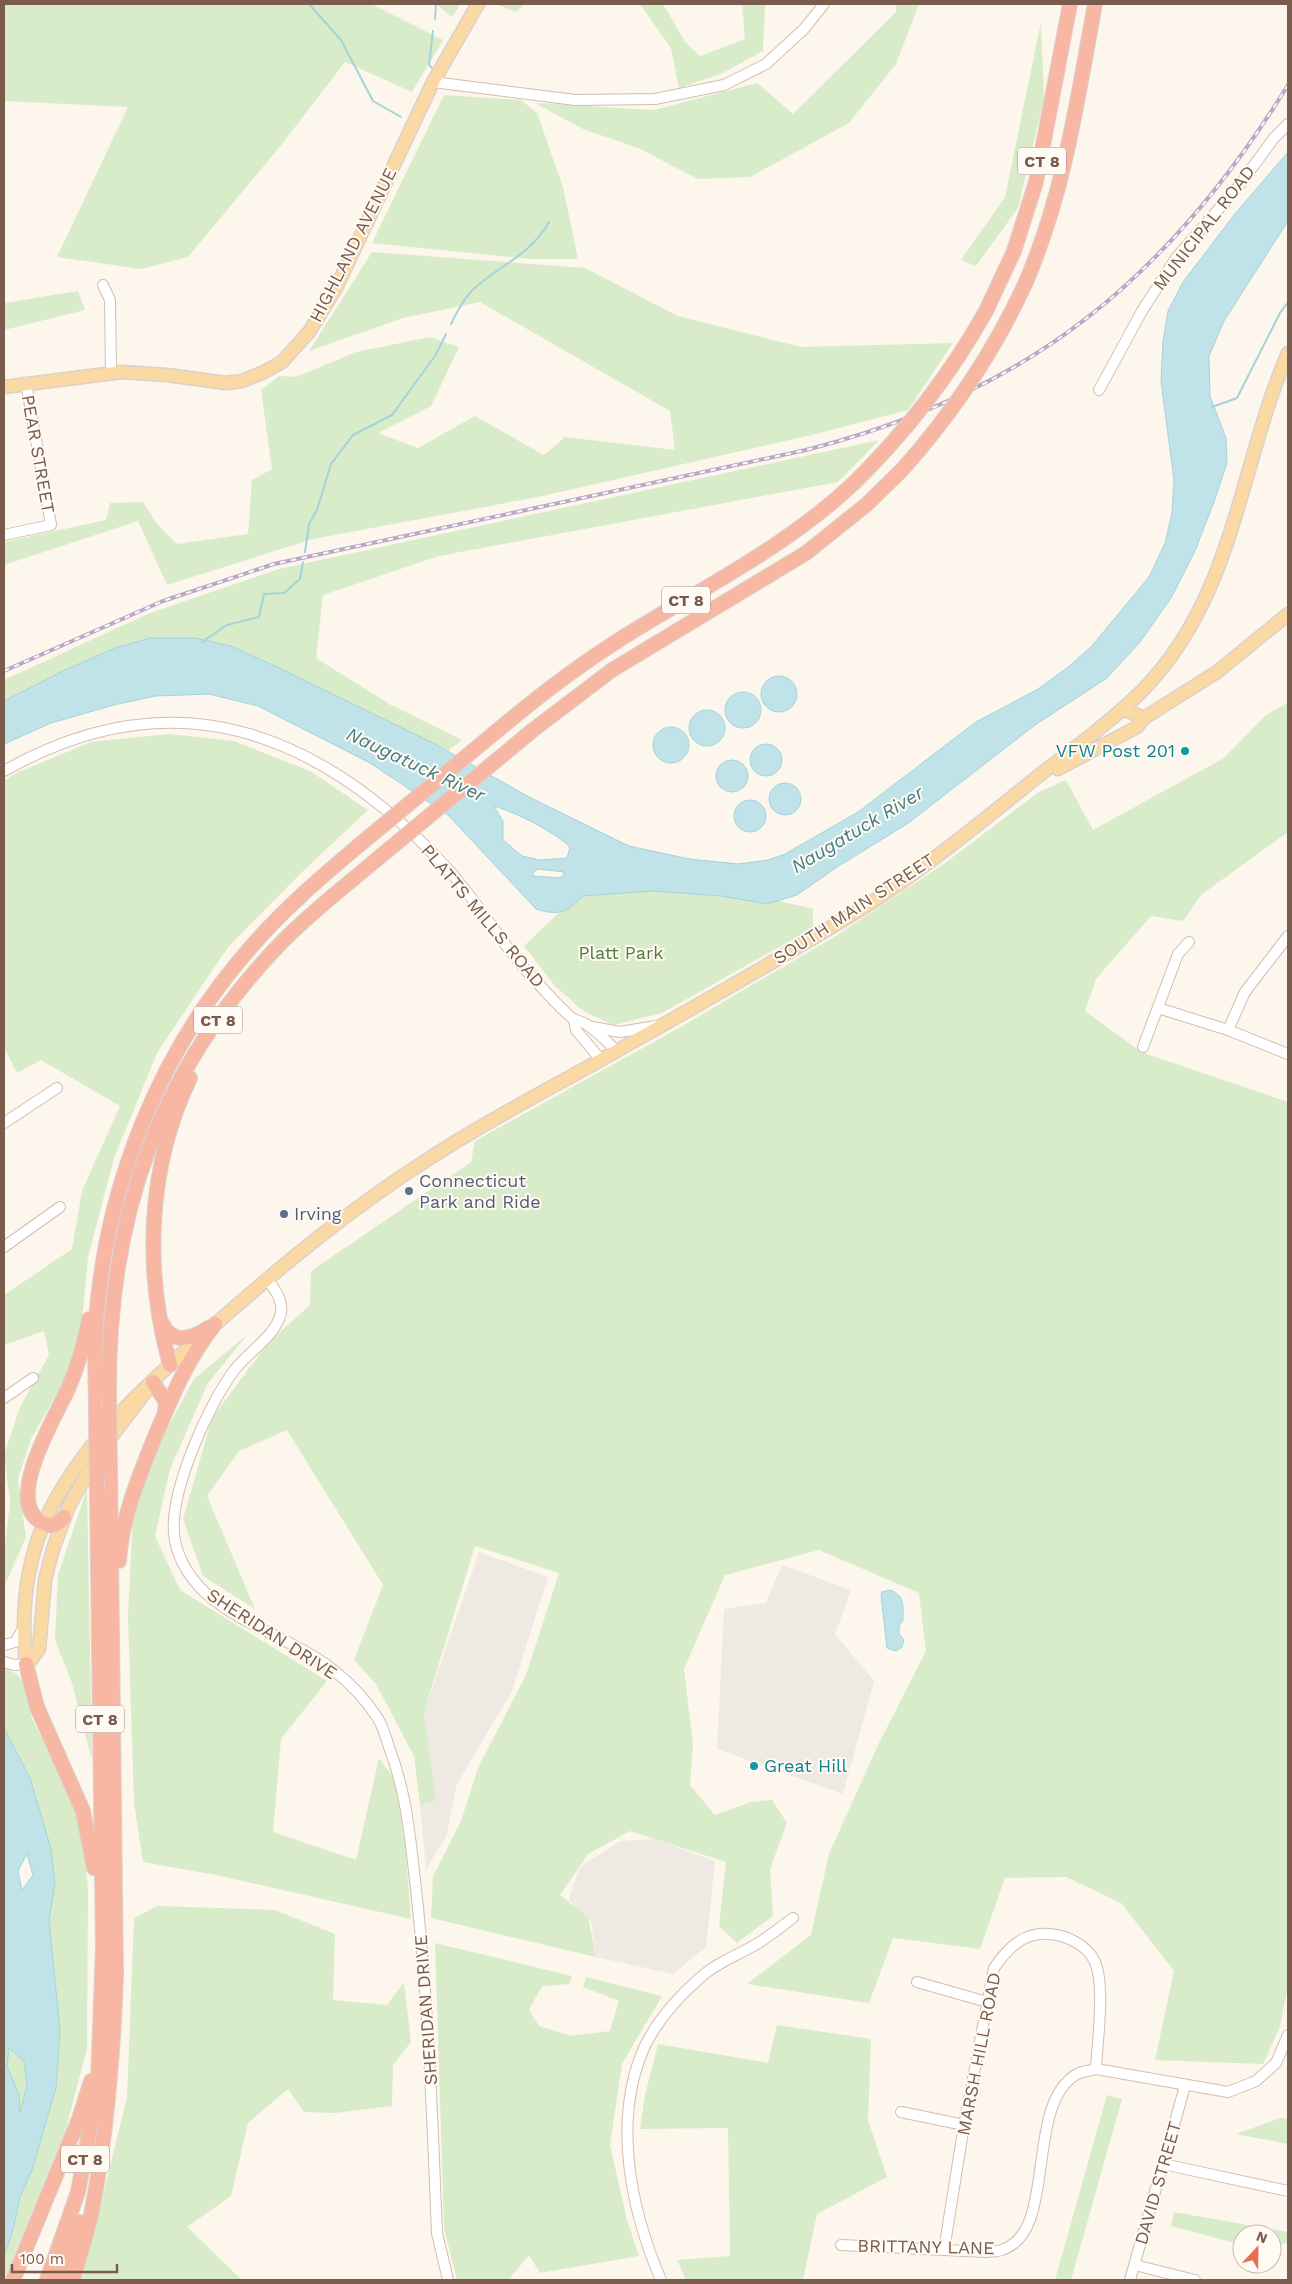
<svg xmlns="http://www.w3.org/2000/svg" width="1292" height="2284" font-family="'Work Sans',sans-serif">
  <style>
    .industrial { fill: #efe9e4 }
    .green { fill: #d8ecc9 }
    .water { fill: #bfe3e8; stroke: #a5d3da; fill-rule: evenodd }
    .lines { fill: none; stroke-linecap: round; stroke-linejoin: round }
    .stream { stroke: #a5d3da; stroke-width: 2 }
    .minor-casing { stroke: #d1beb0; stroke-width: 12 }
    .major-casing { stroke: #dad1cd; stroke-width: 15 }
    .highway-casing { stroke: #dad1cd; stroke-width: 16 }
    .minor { stroke: #fff; stroke-width: 10 }
    .major { stroke: #fbd9a5; stroke-width: 12 }
    .highway { stroke: #f7b7a3; stroke-width: 14 }
    .rail-casing { stroke: #b9a8c9; stroke-width: 4 }
    .rail { stroke: #fffaf3; stroke-width: 2; stroke-dasharray: 5.5; stroke-linecap: butt }
    .highway-bridge-casing { stroke: #dad1cd; stroke-width: 16; stroke-linecap: butt }
    .highway-bridge { stroke: #f7b7a3; stroke-width: 14 }
    .culture-dot { fill: #0f9aa8; stroke: #fffaf3; stroke-width: 2 }
    .service-dot { fill: #5c6f8a; stroke: #fffaf3; stroke-width: 2 }
    .labels { text-anchor: middle; stroke-width: 4; stroke-linejoin: round; paint-order: stroke }
    .shield { fill: #fffaf3; stroke: #a28b7f; stroke-width: 1 }
    .shield-label { font-size: 16px; font-weight: bold; fill: #7a5c4d }
    .street-label { font-size: 18px; fill: #7a5c4d; stroke: #fffaf3 }
    .culture-label { font-size: 18px; fill: #0d838f; stroke: #fffaf3; text-anchor: end }
    .park-label { font-size: 18px; fill: #537a41; stroke: #fffaf3 }
    .service-label { font-size: 18px; fill: #4e5e75; stroke: #fffaf3; text-anchor: start }
    .water-label { font-size: 19px; font-style: italic; fill: #437c86; stroke: #fffaf3 }
  </style>
  <rect width="100%" height="100%" fill="#fdf6ec"/>
  <g class="industrial">
    <path d="M 479,1552 L 548,1577 L 512,1691 L 457,1784 L 446,1837 L 426,1869 L 420,1805 L 436,1801 L 424,1712 Z"/>
    <path d="M 782,1565 L 851,1590 L 835,1634 L 874,1681 L 843,1794 L 717,1749 L 724,1609 L 766,1603 Z"/>
    <path d="M 655,1839 L 715,1861 L 706,1947 L 673,1974 L 596,1957 L 591,1921 L 569,1900 L 579,1868 L 620,1841 Z"/>
  </g>
  <g class="green">
    <path d="M 4,4 L 371,4 L 443,40 L 412,92 L 345,62 L 282,144 L 188,257 L 141,269 L 57,257 L 128,107 L 4,101 Z"/>
    <path d="M 436,4 L 460,4 L 452,17 Z"/>
    <path d="M 495,4 L 525,4 L 516,12 Z"/>
    <path d="M 640,4 L 663,4 L 685,42 L 700,56 L 745,39 L 742,4 L 765,4 L 763,51 L 723,73 L 679,88 L 671,48 Z"/>
    <path d="M 896,4 L 919,4 L 896,64 L 849,123 L 750,177 L 698,179 L 638,148 L 583,129 L 535,103 L 654,110 L 757,83 L 793,114 L 896,12 Z"/>
    <path d="M 1041,22 L 1044,99 L 1018,208 L 976,266 L 961,260 L 1005,197 Z"/>
    <path d="M 444,95 L 521,100 L 537,113 L 563,187 L 578,259 L 529,259 L 372,243 Z"/>
    <path d="M 372,252 L 585,268 L 678,316 L 801,347 L 953,343 L 908,410 L 812,435 L 538,497 L 313,539 L 167,585 L 138,521 L 4,565 L 4,542 L 106,520 L 110,503 L 143,502 L 157,524 L 177,544 L 248,534 L 252,480 L 272,469 L 261,390 L 279,376 L 296,377 L 356,352 L 430,337 L 459,347 L 431,406 L 378,433 L 418,448 L 475,416 L 544,455 L 565,437 L 675,450 L 670,411 L 480,302 L 403,318 L 309,351 Z"/>
    <path d="M 78,291 L 85,310 L 4,330 L 4,303 Z"/>
    <path d="M 879,440 L 838,482 L 439,556 L 323,595 L 316,658 L 389,704 L 462,740 L 448,751 L 231,646 L 150,638 L 115,648 L 65,670 L 4,701 L 4,680 L 150,613 L 279,569 Z"/>
    <path d="M 1288,703 L 1288,832 L 1201,895 L 1183,921 L 1151,916 L 1096,979 L 1085,1011 L 1141,1052 L 1288,1102 L 1288,1986 L 1280,2027 L 1263,2064 L 1155,2060 L 1174,1971 L 1121,1903 L 1066,1877 L 1005,1878 L 980,1949 L 893,1938 L 869,2003 L 747,1984 L 811,1935 L 829,1854 L 878,1745 L 926,1651 L 919,1593 L 819,1550 L 725,1575 L 684,1669 L 693,1745 L 690,1785 L 715,1815 L 751,1802 L 772,1800 L 787,1823 L 770,1869 L 773,1916 L 737,1943 L 719,1926 L 726,1862 L 630,1831 L 588,1854 L 560,1895 L 588,1917 L 596,1957 L 431,1918 L 433,1877 L 461,1821 L 478,1768 L 526,1675 L 559,1573 L 475,1546 L 424,1712 L 436,1801 L 420,1805 L 414,1756 L 376,1684 L 354,1660 L 383,1585 L 287,1430 L 239,1451 L 207,1496 L 255,1609 L 203,1576 L 183,1519 L 212,1418 L 268,1343 L 310,1305 L 311,1271 L 471,1162 L 475,1141 L 677,1029 L 839,934 L 945,863 L 1039,792 L 1066,780 L 1093,830 L 1224,758 L 1266,715 Z"/>
    <path d="M 169,734 L 234,741 L 310,771 L 368,810 L 302,872 L 228,947 L 157,1053 L 114,1158 L 88,1257 L 81,1331 L 64,1381 L 31,1439 L 18,1479 L 26,1537 L 4,1587 L 4,1554 L 10,1502 L 4,1455 L 20,1407 L 49,1355 L 44,1331 L 4,1345 L 4,1295 L 72,1249 L 82,1191 L 120,1106 L 41,1060 L 17,1073 L 4,1047 L 4,781 L 14,774 L 91,742 Z"/>
    <path d="M 621,884 L 755,895 L 813,909 L 813,928 L 662,1013 L 613,1025 L 583,1011 L 555,986 L 524,946 L 579,893 Z"/>
    <path d="M 248,1334 L 208,1383 L 170,1469 L 155,1536 L 180,1590 L 327,1681 L 281,1739 L 273,1832 L 356,1860 L 379,1758 L 397,1783 L 406,1854 L 411,1919 L 216,1875 L 143,1862 L 134,1803 L 128,1616 L 133,1514 L 160,1441 L 194,1379 Z"/>
    <path d="M 87,1489 L 92,1760 L 72,1683 L 55,1640 L 58,1575 Z"/>
    <path d="M 4,1668 L 17,1674 L 26,1687 L 32,1719 L 69,1791 L 81,1823 L 88,1889 L 87,2049 L 65,2132 L 4,2280 L 4,2256 L 13,2230 L 20,2197 L 32,2170 L 56,2088 L 60,2031 L 49,1920 L 55,1883 L 30,1778 L 4,1728 Z"/>
    <path d="M 157,1906 L 275,1910 L 335,1934 L 333,2000 L 387,2005 L 404,1982 L 411,2042 L 393,2065 L 392,2106 L 335,2113 L 304,2112 L 288,2089 L 248,2123 L 231,2196 L 187,2227 L 242,2280 L 82,2280 L 127,2098 L 134,1918 Z"/>
    <path d="M 435,1943 L 572,1976 L 569,1984 L 542,1986 L 529,2010 L 539,2026 L 571,2036 L 610,2031 L 619,2001 L 583,1987 L 586,1977 L 662,1996 L 622,2064 L 610,2145 L 627,2220 L 639,2256 L 540,2273 L 529,2255 L 511,2277 L 511,2280 L 457,2280 L 444,2228 Z"/>
    <path d="M 777,2025 L 871,2039 L 868,2120 L 887,2177 L 817,2214 L 803,2280 L 686,2280 L 677,2260 L 730,2256 L 728,2128 L 640,2129 L 645,2095 L 658,2044 L 768,2063 Z"/>
    <path d="M 8,2048 L 24,2061 L 27,2086 L 20,2115 L 7,2066 Z"/>
    <path d="M 1107,2095 L 1122,2099 L 1071,2280 L 1055,2280 Z"/>
    <path d="M 1280,2118 L 1288,2119 L 1288,2144 L 1236,2134 Z"/>
    <path d="M 1174,2212 L 1288,2232 L 1288,2242 L 1272,2249 L 1272,2234 L 1242,2234 L 1242,2245 L 1171,2226 Z"/>
  </g>
  <g class="water">
    <path d="M 1288,152 L 1288,221 L 1224,321 L 1209,356 L 1210,396 L 1226,438 L 1227,463 L 1214,502 L 1195,551 L 1171,598 L 1140,642 L 1107,678 L 1035,725 L 907,824 L 837,867 L 797,895 L 767,904 L 721,896 L 653,891 L 583,896 C 566,913 559,916 536,909 L 448,815 L 370,763 L 258,706 L 209,694 L 155,696 L 114,705 L 51,723 L 4,744 L 4,701 L 65,670 L 115,648 L 150,638 L 195,638 L 231,646 L 275,666 L 435,744 L 531,798 L 629,846 L 689,859 L 738,864 L 768,860 L 785,854 L 858,812 L 976,722 L 1038,689 L 1067,668 L 1091,647 L 1149,577 L 1165,543 L 1172,513 L 1174,480 L 1161,381 L 1163,341 L 1168,311 L 1183,282 L 1234,215 ZM 494,806 C 517,813 553,831 570,847 L 567,858 L 540,860 L 522,856 L 503,840 L 503,821 ZM 539,869 L 564,872 L 564,875 L 560,878 L 533,876 L 533,872 Z"/>
    <circle cx="779" cy="694" r="18"/>
    <circle cx="743" cy="710" r="18"/>
    <circle cx="707" cy="728" r="18"/>
    <circle cx="671" cy="745" r="18"/>
    <circle cx="766" cy="760" r="16"/>
    <circle cx="732" cy="776" r="16"/>
    <circle cx="785" cy="799" r="16"/>
    <circle cx="750" cy="816" r="16"/>
    <path d="M 890,1590 C 905,1595 903,1606 903,1620 L 899,1626 L 899,1634 L 904,1640 L 902,1647 L 896,1651 L 887,1648 L 881,1596 L 882,1592 Z"/>
    <path d="M 4,1728 L 30,1778 L 51,1849 L 55,1883 L 49,1920 L 60,2031 L 56,2088 L 32,2170 L 20,2197 L 13,2230 L 4,2256 ZM 27,1854 L 33,1875 L 22,1890 L 18,1871 ZM 9,2048 L 24,2061 L 27,2086 L 20,2112 L 19,2095 L 7,2066 Z"/>
  </g>
  <g class="lines">
    <g class="stream">
      <path d="M 309,4 L 341,40 L 373,101 L 401,117"/>
      <path d="M 435,19 L 436,4"/>
      <path d="M 432,68 L 429,65 L 433,31"/>
      <path d="M 451,324 C 458,310 465,296 477,286 C 504,263 531,254 549,222"/>
      <path d="M 1212,407 L 1237,398 L 1280,313 L 1288,302"/>
      <path d="M 305,552 L 309,524 L 317,510 L 331,464 L 353,435 L 392,415 L 435,356 L 446,334"/>
      <path d="M 202,642 L 227,625 L 259,617 L 264,594 L 284,593 L 300,579 L 303,562"/>
    </g>
    <defs>
      <g id="minor">
        <path d="M 433,82 L 575,100 L 655,99 L 724,85 L 766,64 L 804,29 L 824,4"/>
        <path d="M 103,285 L 110,300 L 111,373"/>
        <path d="M 1099,390 L 1142,311 L 1176,258 L 1238,187 L 1274,138 L 1288,124"/>
        <path d="M 4,535 L 51,525 L 26,383"/>
        <path d="M 4,771 C 175,674 320,732 446,867 C 478,901 500,943 532,977 C 545,991 558,1006 572,1018 C 576,1021 581,1021 586,1024 C 597,1031 607,1042 617,1051"/>
        <path d="M 1158,1008 L 1228,1030 L 1288,1054"/>
        <path d="M 574,1020 L 576,1030 L 601,1060"/>
        <path d="M 592,1027 L 620,1032 L 656,1026"/>
        <path d="M 1228,1030 L 1245,992 L 1288,936"/>
        <path d="M 1143,1047 L 1178,954 L 1189,942"/>
        <path d="M 4,1123 L 57,1088"/>
        <path d="M 4,1247 L 60,1207"/>
        <path d="M 267,1278 C 274,1289 283,1299 281,1313 C 276,1335 250,1351 236,1368 C 209,1402 166,1497 175,1541 C 191,1615 280,1628 332,1669 C 349,1682 365,1699 377,1717 C 383,1726 386,1738 389,1747 C 405,1790 409,1826 414,1871 C 428,1991 432,2112 437,2233 L 448,2280"/>
        <path d="M 4,1398 L 33,1378"/>
        <path d="M 4,1645 L 15,1642 L 23,1629"/>
        <path d="M 4,1662 L 14,1665 L 26,1664"/>
        <path d="M 917,1982 L 987,2002"/>
        <path d="M 901,2112 L 964,2125"/>
        <path d="M 1163,2164 L 1288,2191"/>
        <path d="M 841,2245 L 986,2252 C 990,2251 996,2252 1001,2250 C 1059,2234 1023,2105 1077,2074 C 1082,2071 1090,2071 1096,2069 L 1228,2092 L 1256,2081 L 1276,2063 L 1288,2035"/>
        <path d="M 944,2250 L 964,2125 L 994,1968 C 1008,1948 1023,1932 1049,1934 C 1065,1935 1086,1944 1094,1960 C 1106,1983 1097,2043 1096,2069"/>
        <path d="M 1135,2265 L 1195,2280"/>
        <path d="M 661,2280 C 631,2210 612,2121 644,2048 C 657,2020 678,1997 701,1977 C 717,1962 741,1954 760,1942 C 771,1935 782,1926 793,1918"/>
        <path d="M 1130,2280 L 1185,2086"/>
      </g>
      <g id="major">
        <path d="M 4,387 L 122,372 L 167,375 L 226,383 L 242,381 L 264,372 L 282,362 L 309,332 L 336,288 L 433,82 L 478,4"/>
        <path d="M 1122,709 L 1144,718"/>
        <path d="M 1058,769 L 1137,727 L 1144,718 L 1217,672 L 1288,614"/>
        <path d="M 153,1382 L 99,1453 L 69,1506 L 53,1549 L 45,1580 L 39,1649 L 31,1660 L 26,1664 C 21,1616 25,1568 44,1523 C 78,1445 148,1383 211,1328 C 281,1266 351,1208 430,1158 C 494,1116 563,1082 629,1044 C 707,1000 785,956 861,909 C 923,870 980,823 1037,777 C 1072,750 1109,723 1141,692 C 1235,597 1238,469 1288,353"/>
      </g>
      <g id="highway">
        <path d="M 1026,282 C 1065,190 1077,101 1095,4"/>
        <path d="M 986,311 L 1014,251 L 1036,182 L 1070,4"/>
        <path d="M 515,716 C 549,688 584,662 622,638 C 702,588 785,548 854,483"/>
        <path d="M 533,730 L 612,670 L 806,553 L 866,505 L 901,471"/>
        <path d="M 162,1323 C 171,1345 192,1339 208,1328"/>
        <path d="M 170,1365 C 144,1270 147,1168 190,1078"/>
        <path d="M 153,1382 L 166,1402 L 165,1412"/>
        <path d="M 109,1397 C 107,1220 157,1071 281,943 C 310,913 344,887 376,860"/>
        <path d="M 96,1412 C 96,1382 94,1351 96,1321 C 106,1184 160,1050 251,947 C 283,910 320,878 358,846"/>
        <path d="M 64,1517 C 59,1524 53,1527 45,1524 C 0,1506 56,1416 68,1389 C 78,1366 85,1343 89,1319"/>
        <path d="M 119,1561 C 122,1516 139,1476 156,1434 C 173,1394 188,1358 215,1324"/>
        <path d="M 26,1664 L 37,1707 L 83,1811 L 94,1868"/>
        <path d="M 13,2280 L 79,2119 L 91,2081"/>
        <path d="M 47,2280 L 78,2192 L 98,2084 L 103,1947 L 97,1490"/>
        <path d="M 61,2280 L 80,2222"/>
        <path d="M 73,2280 C 79,2257 87,2234 92,2210 C 107,2134 113,2054 116,1976 L 110,1472"/>
      </g>
    </defs>
    <use href="#minor" class="minor-casing"/>
    <use href="#major" class="major-casing"/>
    <use href="#highway" class="highway-casing"/>
    <use href="#minor" class="minor"/>
    <use href="#major" class="major"/>
    <use href="#highway" class="highway"/>
    <defs>
      <path id="rail" d="M 4,671 L 163,601 L 274,564 L 806,450 C 1028,394 1169,278 1288,85"/>
    </defs>
    <use href="#rail" class="rail-casing"/>
    <use href="#rail" class="rail"/>
    <defs>
      <g id="highway-bridge">
        <path d="M 901,471 C 952,414 994,352 1026,282"/>
        <path d="M 854,483 C 907,431 950,375 986,311"/>
        <path d="M 358,846 L 515,716"/>
        <path d="M 376,860 L 533,730"/>
        <path d="M 109,1397 L 110,1472"/>
        <path d="M 96,1412 L 97,1490"/>
      </g>
    </defs>
    <use href="#highway-bridge" class="highway-bridge-casing"/>
    <use href="#highway-bridge" class="highway-bridge"/>
  </g>
  <g class="culture-dot">
    <circle cx="1185" cy="751" r="5"/>
    <circle cx="754" cy="1766" r="5"/>
  </g>
  <g class="service-dot">
    <circle cx="409" cy="1191" r="5"/>
    <circle cx="284" cy="1214" r="5"/>
  </g>
  <g class="labels">
    <g class="shield">
      <rect x="1018" y="147.5" width="48" height="27" rx="4"/>
      <rect x="662" y="586.5" width="48" height="27" rx="4"/>
      <rect x="194" y="1006.5" width="48" height="27" rx="4"/>
      <rect x="76" y="1705.5" width="48" height="27" rx="4"/>
      <rect x="61" y="2145.5" width="48" height="27" rx="4"/>
    </g>
    <g class="shield-label">
      <text x="1042" y="167">CT 8</text>
      <text x="686" y="606">CT 8</text>
      <text x="218" y="1026">CT 8</text>
      <text x="100" y="1725">CT 8</text>
      <text x="85" y="2165">CT 8</text>
    </g>
    <g class="street-label">
      <text transform="translate(1204 228) rotate(-52)" y="6">MUNICIPAL ROAD</text>
      <text transform="translate(353 245) rotate(-63)" y="6">HIGHLAND AVENUE</text>
      <text transform="translate(38 454) rotate(80)" y="6">PEAR STREET</text>
      <text transform="translate(854 909) rotate(-33)" y="6">SOUTH MAIN STREET</text>
      <text transform="translate(483 916) rotate(50)" y="6">PLATTS MILLS ROAD</text>
      <text transform="translate(272 1634) rotate(33)" y="6">SHERIDAN DRIVE</text>
      <text transform="translate(426 2010) rotate(-94)" y="6">SHERIDAN DRIVE</text>
      <text transform="translate(979 2054) rotate(-79)" y="6">MARSH HILL ROAD</text>
      <text transform="translate(1158 2183) rotate(-74)" y="6">DAVID STREET</text>
      <text transform="translate(926 2247) rotate(1)" y="6">BRITTANY LANE</text>
    </g>
    <g class="culture-label">
      <text x="1175" y="757">VFW Post 201</text>
      <text x="764" y="1772" text-anchor="start">Great Hill</text>
    </g>
    <g class="park-label">
      <text x="621" y="959">Platt Park</text>
    </g>
    <g class="service-label">
      <text x="419" y="1187">Connecticut<tspan x="419" dy="21">Park and Ride</tspan></text>
      <text x="294" y="1220">Irving</text>
    </g>
    <g class="water-label">
      <text transform="translate(416 764) rotate(25)" y="7">Naugatuck River</text>
      <text transform="translate(857 829) rotate(-31)" y="7">Naugatuck River</text>
    </g>
  </g>
  <rect width="1292" height="2284" fill="none" stroke="#7a5c4d" stroke-width="10"/>
  <g transform="translate(1257 2249) rotate(22)"><circle r="24" fill="#fffaf3" stroke="#cabbb1"/>
  <path d="M0-4L9 19L0 12L-9 19Z" fill="#e76f51"/>
  <text y="-8" font-size="14" font-weight="bold" text-anchor="middle" fill="#7a5c4d">N</text>
  </g>
  <path d="M12 2264v8h105v-8" fill="none" stroke="#7a5c4d" stroke-width="2.5"/>
  <text x="20" y="2264" font-size="15" fill="#7a5c4d" stroke="#fffaf3" stroke-width="4" paint-order="stroke">100 m</text>
</svg>
